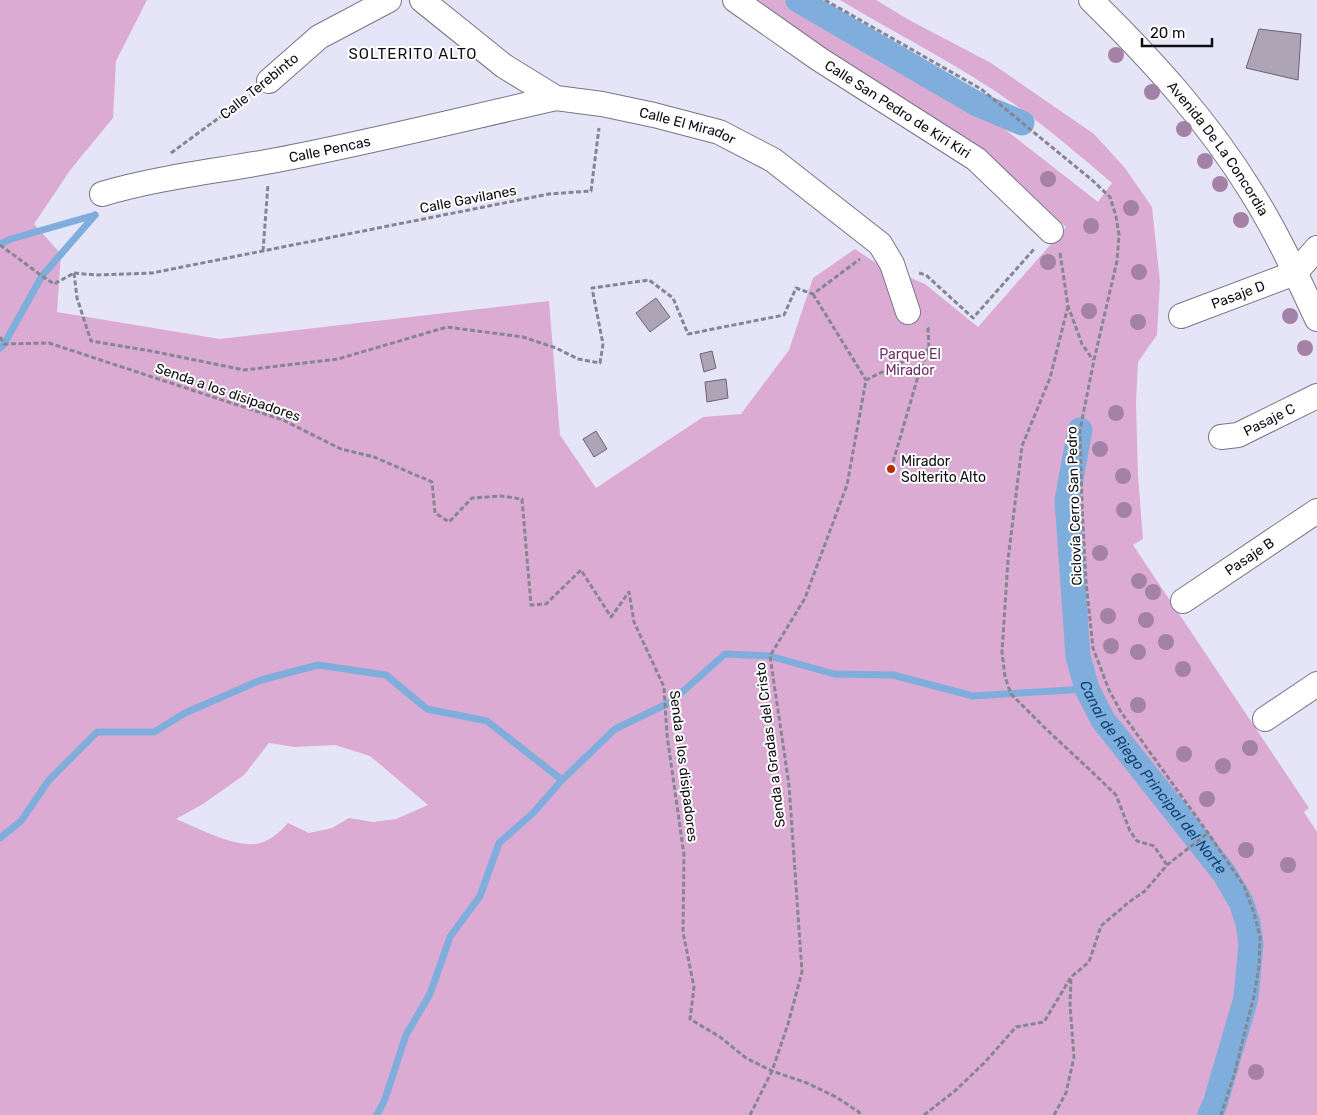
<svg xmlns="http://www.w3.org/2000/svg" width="1317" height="1115" font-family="Rubik,sans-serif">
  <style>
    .green { fill: #dcabd4; fill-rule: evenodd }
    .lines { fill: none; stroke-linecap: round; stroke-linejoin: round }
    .stream { stroke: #7faedc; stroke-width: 7 }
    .canal { stroke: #7faedc; stroke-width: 25 }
    .building { fill: #ada4b5; stroke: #6b6272 }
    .minor-casing { stroke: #777687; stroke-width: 26 }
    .path { stroke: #868693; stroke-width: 3; stroke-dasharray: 5 2.5; stroke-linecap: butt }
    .minor { stroke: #fff; stroke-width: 24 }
    .tree { fill: #a482a8 }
    .poi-dot { fill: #b72d00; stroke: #fff; stroke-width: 2 }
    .labels { text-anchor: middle; stroke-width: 4; stroke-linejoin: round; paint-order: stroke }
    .street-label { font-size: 14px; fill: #0d0d13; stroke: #fff }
    .park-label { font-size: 14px; fill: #6e3167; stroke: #fff }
    .poi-label { font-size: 14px; fill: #0d0d13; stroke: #fff; text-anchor: start }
    .neighbourhood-label { font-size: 15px; letter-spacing: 1px; fill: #0d0d13; stroke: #fff }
    .water-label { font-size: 15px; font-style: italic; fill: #0e446e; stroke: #fff }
  </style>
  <rect width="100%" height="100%" fill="#e6e5f8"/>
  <path class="green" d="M 0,0 L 147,0 L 116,61 L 113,118 L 71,169 L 34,224 L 61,254 L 57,312 L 220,339 L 549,301 L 560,435 L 596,488 L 703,417 L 741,414 L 789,350 L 813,278 L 855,249 L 876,263 L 925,284 L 978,327 L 1066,227 L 981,148 L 750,0 L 784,0 L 972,108 L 1002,127 L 1098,202 L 1112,183 C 1080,156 1048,128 1014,104 C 959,65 898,35 840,0 L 876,0 L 911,21 L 991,63 L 1094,134 L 1125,168 L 1152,207 L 1160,282 L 1157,335 L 1138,362 L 1136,403 L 1138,476 L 1143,539 L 1133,545 L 1309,808 L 1304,812 L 1317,832 L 1317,1115 L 0,1115 ZM 269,743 L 295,747 L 335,745 L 370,756 L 428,805 L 396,819 L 373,822 L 349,818 L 332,828 L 309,833 L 288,823 C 280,832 268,843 255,844 C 231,846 198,828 176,819 L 203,804 L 244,775 Z"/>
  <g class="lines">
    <g class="stream">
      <path d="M 0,244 L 11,239 L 95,215"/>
      <path d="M 0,348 L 4,344 L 42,276 L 95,215"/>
      <path d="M 0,838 L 21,821 L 49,780 L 97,732 L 154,732 L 185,713 L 261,680 L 318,665 L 386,675 L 427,709 L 487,721 L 562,780"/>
      <path d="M 377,1115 L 385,1099 L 406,1035 L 430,994 L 450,937 L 480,896 L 499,843 L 533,813 L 562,780 L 615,729 L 671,702 L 725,654 L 770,656 L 834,674 L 893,675 L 973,696 L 1087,689"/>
    </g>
    <g class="canal">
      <path d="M 798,0 L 977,104 L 1022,123"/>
      <path id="s1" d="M 1080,430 L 1067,500 L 1078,656 L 1087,689 L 1103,720 L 1224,873 L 1241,902 L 1248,923 L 1251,944 L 1246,998 L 1215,1104 L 1210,1115"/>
    </g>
  </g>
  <g class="building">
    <path d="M 1259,29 L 1301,34 L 1298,80 L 1246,68 Z"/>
    <path d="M 656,298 L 670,317 L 650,332 L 636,313 Z"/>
    <path d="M 712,351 L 716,368 L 704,372 L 700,354 Z"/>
    <path d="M 726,379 L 728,398 L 707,402 L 705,382 Z"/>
    <path d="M 596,431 L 607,449 L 594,457 L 583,439 Z"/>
  </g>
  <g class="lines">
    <defs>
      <g id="minor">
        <path id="s2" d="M 422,0 L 504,66 L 556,98 L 602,104 L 654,115 L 719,132 L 773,160 L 880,244 L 892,264 L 908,312"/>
        <path id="s3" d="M 735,0 L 819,59 L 976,159 L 1051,231"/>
        <path id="s4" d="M 1091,0 C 1151,59 1208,121 1252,193 C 1277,233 1297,276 1317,319"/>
        <path d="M 269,81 L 319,37 L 389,0"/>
        <path id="s5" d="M 102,194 C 159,177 219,171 277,160 C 371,142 463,119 556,98"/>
        <path id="s6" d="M 1181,316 L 1295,273 L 1317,248"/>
        <path id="s7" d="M 1221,437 L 1238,435 L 1317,396"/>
        <path id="s8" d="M 1183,601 L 1317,511"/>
        <path d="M 1265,719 L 1317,684"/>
      </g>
    </defs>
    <use href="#minor" class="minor-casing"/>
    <g class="path">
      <path d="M 825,0 L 981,89 L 1092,180 L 1110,197 L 1116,216 L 1119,235 L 1117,261 L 1094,360 L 1080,430 L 1082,503 L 1086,582 L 1093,648 L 1109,690 L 1121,712 L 1208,833 L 1244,886 L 1254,913 L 1260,937 L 1259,966 L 1254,996 L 1234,1075 L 1221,1115"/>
      <path d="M 171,153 L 250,95"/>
      <path d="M 0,245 L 42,276 L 54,284 L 74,273"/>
      <path d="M 263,251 L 268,184"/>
      <path d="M 1060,253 L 1068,306 L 1082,344 L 1093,360"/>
      <path d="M 74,273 L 77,298 L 91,341 L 151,351 L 244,370 L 338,359 L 447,327 L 523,337 L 556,348 L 578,359 L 600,363 L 603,344 L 592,288 L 649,280 L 673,298 L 688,334 L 784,315 L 796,288 L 813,294 L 860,259"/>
      <path d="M 74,273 L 96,275 L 152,273 L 549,194 L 591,191 L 599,128"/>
      <path d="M 919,273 L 926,275 L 973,318 L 1035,248"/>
      <path d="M 813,294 L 866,380"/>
      <path d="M 1068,306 L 1050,378 L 1022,446 L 1008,560 L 1002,652 L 1005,677 L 1011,694 L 1045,728 L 1090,770 L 1116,795 L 1130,831 L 1137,841 L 1154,846 L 1167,865"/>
      <path d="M 0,337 L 4,344 L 49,343 L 283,420 L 341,449 L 374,457 L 432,482 L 435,513 L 449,522 L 472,498 L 501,496 L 522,499 L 531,605 L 546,604 L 581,570 L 611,617 L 629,592 L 634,622 L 664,687 L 667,735 L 684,855 L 683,932 L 694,987 L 690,1019 L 720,1037 L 746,1058 L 772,1071 L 807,1083 L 836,1097 L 859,1112 L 860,1115"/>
      <path d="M 891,469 L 919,373 L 929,349 L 928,328 L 926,327"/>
      <path d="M 750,1115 L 772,1071 L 788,1024 L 802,972 L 789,785 L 770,656 L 805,598 L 847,485 L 866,380 L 929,349"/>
      <path d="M 924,1115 L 956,1090 L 986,1061 L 1016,1027 L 1044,1022 L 1071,977 L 1089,962 L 1101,926 L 1129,902 L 1145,891 L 1167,865 L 1208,833"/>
      <path d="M 1054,1115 L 1066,1093 L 1074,1057 L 1070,1005 L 1071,978"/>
    </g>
    <use href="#minor" class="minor"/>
  </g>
  <g class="tree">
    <circle cx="1116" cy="55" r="8"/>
    <circle cx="1152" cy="92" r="8"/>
    <circle cx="1184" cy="129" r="8"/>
    <circle cx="1205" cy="161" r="8"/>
    <circle cx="1048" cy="179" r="8"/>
    <circle cx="1220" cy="184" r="8"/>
    <circle cx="1131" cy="208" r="8"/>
    <circle cx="1241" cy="220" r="8"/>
    <circle cx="1091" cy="226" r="8"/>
    <circle cx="1048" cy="262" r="8"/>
    <circle cx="1139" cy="272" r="8"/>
    <circle cx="1089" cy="311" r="8"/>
    <circle cx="1290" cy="316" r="8"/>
    <circle cx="1138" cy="322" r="8"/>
    <circle cx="1305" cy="348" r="8"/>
    <circle cx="1116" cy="413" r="8"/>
    <circle cx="1100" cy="449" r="8"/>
    <circle cx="1123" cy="476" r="8"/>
    <circle cx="1124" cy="510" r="8"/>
    <circle cx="1100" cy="553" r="8"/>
    <circle cx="1139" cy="581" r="8"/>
    <circle cx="1153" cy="592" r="8"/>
    <circle cx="1108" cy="616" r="8"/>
    <circle cx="1146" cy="620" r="8"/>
    <circle cx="1166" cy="642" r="8"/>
    <circle cx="1111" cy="646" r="8"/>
    <circle cx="1138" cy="652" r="8"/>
    <circle cx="1183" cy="669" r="8"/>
    <circle cx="1138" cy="705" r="8"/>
    <circle cx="1250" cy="748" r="8"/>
    <circle cx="1184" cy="754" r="8"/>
    <circle cx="1223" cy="766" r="8"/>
    <circle cx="1207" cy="799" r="8"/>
    <circle cx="1246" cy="850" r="8"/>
    <circle cx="1288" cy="865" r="8"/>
    <circle cx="1256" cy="1072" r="8"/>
  </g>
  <circle class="poi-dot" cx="891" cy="469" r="5"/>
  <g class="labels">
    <g class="street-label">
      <text transform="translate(259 86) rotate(-39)" y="5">Calle Terebinto</text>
      <text dy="5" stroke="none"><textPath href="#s3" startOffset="196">Calle San Pedro de Kiri Kiri</textPath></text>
      <text dy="5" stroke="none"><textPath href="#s2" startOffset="301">Calle El Mirador</textPath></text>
      <text dy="5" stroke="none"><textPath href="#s5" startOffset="232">Calle Pencas</textPath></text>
      <text dy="5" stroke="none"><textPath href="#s4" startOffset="196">Avenida De La Concordia</textPath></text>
      <text transform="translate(468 199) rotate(-11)" y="5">Calle Gavilanes</text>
      <text dy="5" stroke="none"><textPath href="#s6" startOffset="61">Pasaje D</textPath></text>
      <text transform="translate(228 392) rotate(19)" y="5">Senda a los disipadores</text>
      <text dy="5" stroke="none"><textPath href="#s7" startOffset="52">Pasaje C</textPath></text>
      <text transform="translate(1074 506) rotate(-92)" y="5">Ciclovía Cerro San Pedro</text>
      <text dy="5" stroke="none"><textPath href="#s8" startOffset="80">Pasaje B</textPath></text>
      <text transform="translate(770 745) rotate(-97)" y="5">Senda a Gradas del Cristo</text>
      <text transform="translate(684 766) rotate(83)" y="5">Senda a los disipadores</text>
    </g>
    <g class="park-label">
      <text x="910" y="359">Parque El<tspan x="910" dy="16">Mirador</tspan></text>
    </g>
    <g class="poi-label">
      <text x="901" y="466">Mirador<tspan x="901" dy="16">Solterito Alto</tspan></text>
    </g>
    <g class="neighbourhood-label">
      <text x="413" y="59">SOLTERITO ALTO</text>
    </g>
    <g class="water-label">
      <text dy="5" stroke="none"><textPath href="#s1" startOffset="372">Canal de Riego Principal del Norte</textPath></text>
    </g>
  </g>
  <path d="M1142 38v8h70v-8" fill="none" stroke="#0d0d13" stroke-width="2.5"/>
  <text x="1150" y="38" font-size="15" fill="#0d0d13" stroke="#ffffff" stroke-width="4" paint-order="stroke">20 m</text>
</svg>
